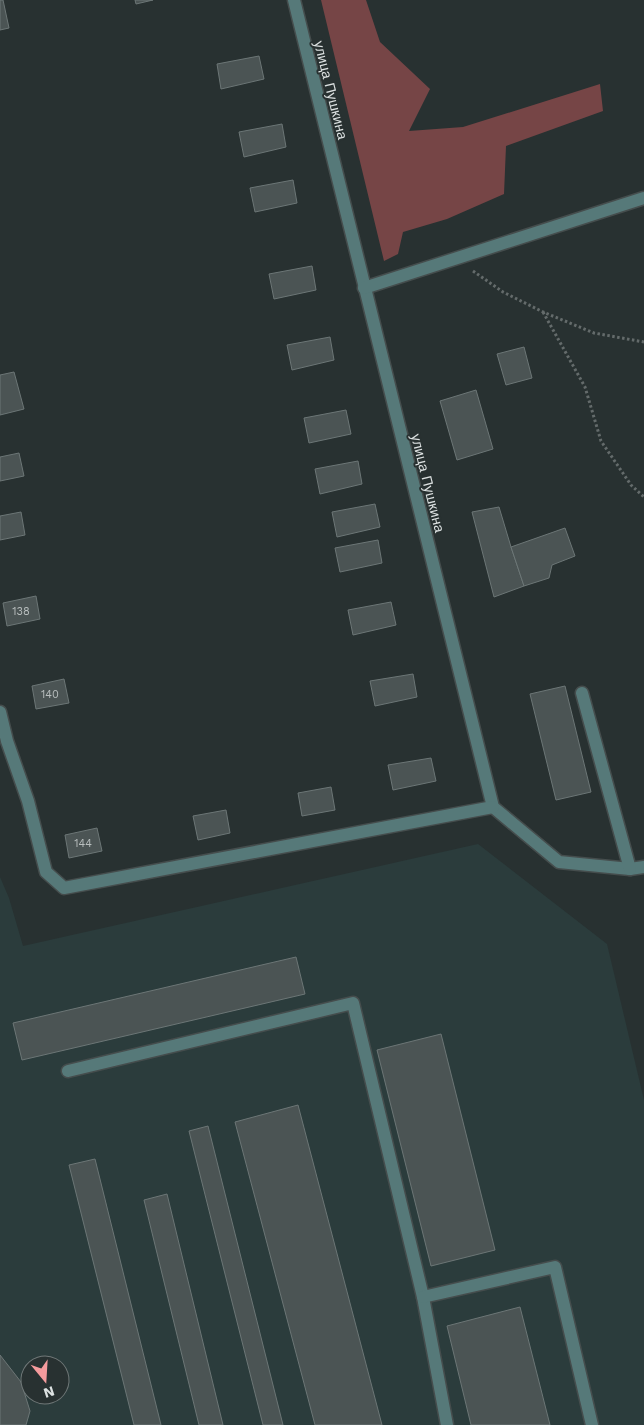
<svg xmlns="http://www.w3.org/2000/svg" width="644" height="1425" font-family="'Work Sans',sans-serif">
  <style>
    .built { fill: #2b3c3c; fill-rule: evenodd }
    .green { fill: #764546 }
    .building { fill: #4b5454; stroke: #6c7676 }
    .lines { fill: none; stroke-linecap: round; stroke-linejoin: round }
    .minor-casing { stroke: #454d4d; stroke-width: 15 }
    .path { stroke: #646b6b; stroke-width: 3; stroke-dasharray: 2.5 2.5; stroke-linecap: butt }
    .minor { stroke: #567979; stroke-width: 12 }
    .labels { text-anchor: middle; stroke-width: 4; stroke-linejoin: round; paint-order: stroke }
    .number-label { font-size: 11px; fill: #b8bebe }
    .street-label { font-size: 14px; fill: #dde2e2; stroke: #283131 }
  </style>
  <rect width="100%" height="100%" fill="#283131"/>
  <path class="built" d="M 478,844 L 607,944 L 644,1100 L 644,1425 L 0,1425 L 0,877 L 9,898 L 23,946 ZM 30,1365 L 60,1365 L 60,1395 L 30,1395 Z"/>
  <path class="green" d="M 321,0 L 366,0 L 380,42 L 430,89 L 409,131 L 463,127 L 600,84 L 603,111 L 506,146 L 504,194 L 447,219 L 403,232 L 398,254 L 384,261 Z"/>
  <g class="building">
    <path d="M 0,0 L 3,0 L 9,28 L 0,30 Z"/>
    <path d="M 135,0 L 153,0 L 136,4 Z"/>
    <path d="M 259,56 L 264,79 L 221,89 L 217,64 Z"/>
    <path d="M 282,124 L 286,147 L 244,157 L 239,132 Z"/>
    <path d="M 293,180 L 297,203 L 255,212 L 250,188 Z"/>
    <path d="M 312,266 L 316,290 L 274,299 L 269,274 Z"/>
    <path d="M 330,337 L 334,360 L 292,370 L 287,345 Z"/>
    <path d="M 524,347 L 532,378 L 506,385 L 497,354 Z"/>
    <path d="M 14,372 L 24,409 L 0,415 L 0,375 Z"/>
    <path d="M 476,390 L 493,449 L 457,460 L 440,401 Z"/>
    <path d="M 346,410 L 351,434 L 309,443 L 304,418 Z"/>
    <path d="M 19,453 L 24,476 L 0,481 L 0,457 Z"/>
    <path d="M 358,461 L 362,484 L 320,494 L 315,469 Z"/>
    <path d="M 375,504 L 380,527 L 337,537 L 332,512 Z"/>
    <path d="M 499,507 L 511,547 L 524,586 L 494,597 L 472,512 Z"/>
    <path d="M 21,512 L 25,535 L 0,540 L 0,516 Z"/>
    <path d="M 565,528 L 575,556 L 552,565 L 549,578 L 524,586 L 511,547 Z"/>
    <path d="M 378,540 L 382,563 L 340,572 L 335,548 Z"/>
    <path d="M 36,596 L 40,619 L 7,626 L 3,603 Z"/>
    <path d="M 391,602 L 396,625 L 353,635 L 348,610 Z"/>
    <path d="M 413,674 L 417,697 L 375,706 L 370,681 Z"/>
    <path d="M 64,679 L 69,703 L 36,709 L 32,686 Z"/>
    <path d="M 565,686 L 591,792 L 556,800 L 530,694 Z"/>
    <path d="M 431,758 L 436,781 L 393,790 L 388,765 Z"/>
    <path d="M 331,787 L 335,810 L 302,816 L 298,793 Z"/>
    <path d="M 226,810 L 230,833 L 198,840 L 193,816 Z"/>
    <path d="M 97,828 L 102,851 L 69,858 L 65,835 Z"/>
    <path d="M 296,957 L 305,994 L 22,1060 L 13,1023 Z"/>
    <path d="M 441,1034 L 495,1250 L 431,1266 L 377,1050 Z"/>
    <path d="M 298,1105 L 382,1425 L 315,1425 L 235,1122 Z"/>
    <path d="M 208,1126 L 283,1425 L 263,1425 L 189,1131 Z"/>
    <path d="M 95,1159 L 161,1425 L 134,1425 L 69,1165 Z"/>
    <path d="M 167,1194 L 223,1425 L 199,1425 L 144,1200 Z"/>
    <path d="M 520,1307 L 550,1425 L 471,1425 L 447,1326 Z"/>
    <path d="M 0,1355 L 21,1382 L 30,1411 L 26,1425 L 0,1425 Z"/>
  </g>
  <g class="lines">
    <defs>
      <g id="minor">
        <path d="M 294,0 L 493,807 L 559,862 L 630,869 L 644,867"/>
        <path d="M 364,288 L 644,198"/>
        <path d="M 582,693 L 630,869"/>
        <path d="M 0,712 L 7,741 L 28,801 L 46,872 L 64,888 L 493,807"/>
        <path d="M 68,1071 L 353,1003 L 423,1297 L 447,1425"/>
        <path d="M 423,1297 L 555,1267 L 592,1425"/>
      </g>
    </defs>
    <use href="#minor" class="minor-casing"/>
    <g class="path">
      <path d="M 473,271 L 503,292 L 543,312 L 594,333 L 644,342"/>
      <path d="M 543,312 L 585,387 L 601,441 L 631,485 L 644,497"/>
    </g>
    <use href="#minor" class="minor"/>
  </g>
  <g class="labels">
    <g class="number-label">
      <text x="21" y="615">138</text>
      <text x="50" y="698">140</text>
      <text x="83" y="847">144</text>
    </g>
    <g class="street-label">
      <text transform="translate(331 90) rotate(76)" y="5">улица Пушкина</text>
      <text transform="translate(428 483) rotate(76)" y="5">улица Пушкина</text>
    </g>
  </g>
  <g transform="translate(45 1380) rotate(162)"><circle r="24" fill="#283131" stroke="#707878"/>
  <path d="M0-4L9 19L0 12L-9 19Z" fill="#f59b9d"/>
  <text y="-8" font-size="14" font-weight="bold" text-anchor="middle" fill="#dde2e2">N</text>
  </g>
</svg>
